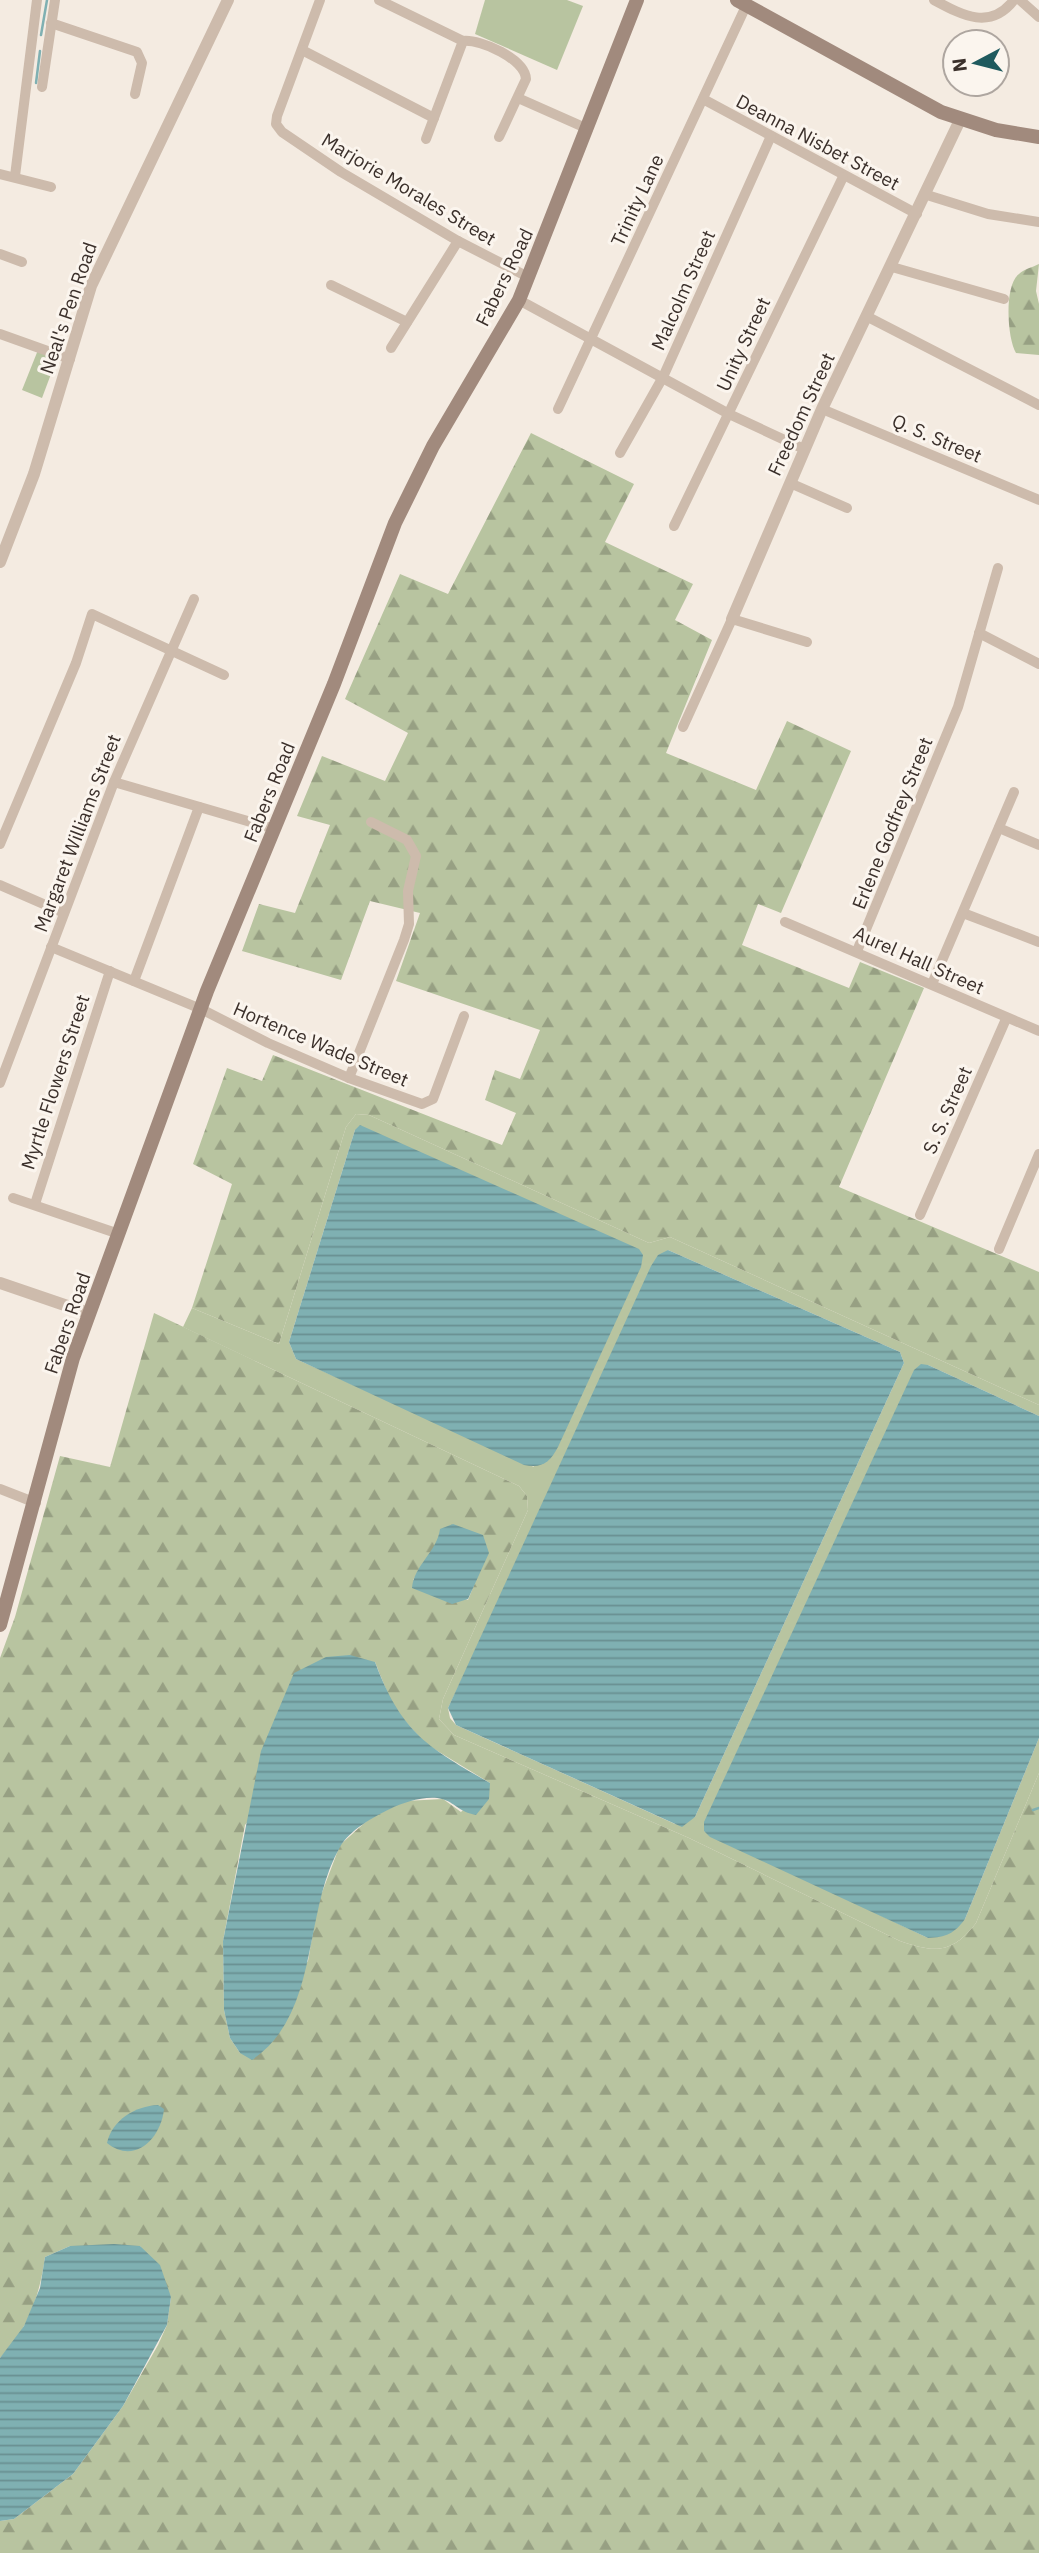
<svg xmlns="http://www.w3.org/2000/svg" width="1039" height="2553" font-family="'IBM Plex Sans',sans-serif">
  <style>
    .grass { fill: #b8c4a0; fill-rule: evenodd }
    .forest { fill: url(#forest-firs); fill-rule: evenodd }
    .water { fill: url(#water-rules) }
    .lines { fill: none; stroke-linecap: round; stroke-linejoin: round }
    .stream { stroke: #7fb0b2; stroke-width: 2.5 }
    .minor { stroke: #cdbbac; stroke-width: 10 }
    .tertiary { stroke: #cdbbac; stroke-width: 12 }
    .secondary { stroke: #a18a7d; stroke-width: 14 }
    .labels { text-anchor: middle; stroke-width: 6; stroke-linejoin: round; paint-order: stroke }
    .street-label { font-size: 19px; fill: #3b302b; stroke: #fbf5ee }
  </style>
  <defs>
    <pattern id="forest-firs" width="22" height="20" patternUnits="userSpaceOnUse" patternTransform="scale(1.75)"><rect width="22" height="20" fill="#b8c4a0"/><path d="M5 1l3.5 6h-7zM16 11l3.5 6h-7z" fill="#97a083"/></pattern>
    <pattern id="water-rules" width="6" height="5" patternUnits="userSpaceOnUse" patternTransform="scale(1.75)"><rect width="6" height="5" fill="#7fb0b2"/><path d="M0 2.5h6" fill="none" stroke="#699091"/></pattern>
  </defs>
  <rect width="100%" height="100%" fill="#f4ebe1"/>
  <g class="grass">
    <path d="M 485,0 L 567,0 L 583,6 L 557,70 L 475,34 Z"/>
    <path d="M 38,350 L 57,358 L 42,398 L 22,390 Z"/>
    <path d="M 356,1114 L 369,1115 L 649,1243 L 670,1237 L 1039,1405 L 1039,1416 L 928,1365 L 704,1831 L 928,1938 L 965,1919 L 1039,1738 L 1039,1773 L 976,1923 C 952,1954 935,1953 900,1941 L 689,1838 L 454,1735 L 439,1719 L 443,1699 L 528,1510 L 527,1496 L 519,1486 L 183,1327 L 192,1308 L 279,1344 L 346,1127 ZM 355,1130 L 534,1467 L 296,1359 L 289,1342 ZM 668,1250 L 900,1352 L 904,1363 L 695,1817 L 675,1824 L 456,1725 L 450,1718 L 448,1708 Z"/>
  </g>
  <g class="forest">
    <path d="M 1039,264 L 1036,291 L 1039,304 L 1039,355 L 1016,353 C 1007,338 1004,285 1019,274 C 1024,269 1033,267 1039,264 Z"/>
    <path d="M 531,433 L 634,484 L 605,542 L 693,584 L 675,620 L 712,640 L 666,753 L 756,790 L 787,721 L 851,751 L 781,913 L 758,904 L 742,945 L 849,988 L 860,962 L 924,988 L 839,1187 L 1039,1272 L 1039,1405 L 670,1237 L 649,1243 L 369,1115 L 356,1114 L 346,1127 L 279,1344 L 192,1308 L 232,1184 L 193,1164 L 227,1068 L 262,1081 L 273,1055 L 502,1145 L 516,1113 L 485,1100 L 495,1070 L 520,1079 L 540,1030 L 396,981 L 420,913 L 370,901 L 341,980 L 242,951 L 259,904 L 295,913 L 330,825 L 297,816 L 322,756 L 385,781 L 408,733 L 345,699 L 400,574 L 448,594 Z"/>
    <path d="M 154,1313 L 519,1486 L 527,1496 L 528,1510 L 443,1699 L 439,1719 L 454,1735 L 689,1838 L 900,1941 C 935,1953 952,1954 976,1923 L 1039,1773 L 1039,2553 L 0,2553 L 0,2521 L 14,2519 L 73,2474 L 123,2406 L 158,2345 L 167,2325 L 171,2297 L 140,2246 L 70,2246 L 45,2257 C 40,2294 28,2331 0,2358 L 0,1658 L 15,1617 L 60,1456 L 110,1467 ZM 438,1544 L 476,1580 L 468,1600 L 413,1580 ZM 375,1662 L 394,1709 L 426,1744 L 490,1783 L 461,1812 L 443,1799 L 405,1801 L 370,1818 L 340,1845 L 318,1903 L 308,1961 L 240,2053 L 230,2038 L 224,2010 L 223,1941 L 245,1825 Z"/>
  </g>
  <g class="water">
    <path d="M 360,1125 L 639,1249 L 643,1255 L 641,1267 L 558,1447 C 550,1462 542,1469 524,1465 L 296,1359 L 289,1342 L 355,1130 Z"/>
    <path d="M 668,1250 L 900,1352 L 904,1363 L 695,1817 L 682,1827 L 456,1725 L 448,1708 L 651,1266 L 658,1255 Z"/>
    <path d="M 921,1364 L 928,1365 L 1039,1416 L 1039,1738 L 965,1919 C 954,1934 946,1937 928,1938 L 710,1837 L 704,1831 L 704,1822 L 914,1370 Z"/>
    <path d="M 453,1524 L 483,1535 L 489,1553 L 468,1599 L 452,1604 L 412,1588 C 414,1565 437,1552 440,1529 Z"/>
    <path d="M 350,1655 L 375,1662 C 401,1732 427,1747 490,1783 L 489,1799 L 476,1815 C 459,1812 454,1802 442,1799 C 427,1795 404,1802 390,1809 C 373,1817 350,1830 340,1847 C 302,1913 321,2013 252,2060 L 240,2053 L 230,2038 L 224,2010 L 223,1941 L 261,1751 L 294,1673 L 326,1657 Z"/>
    <path d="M 158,2105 L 164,2109 C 161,2139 134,2165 107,2143 C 112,2120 135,2106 158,2105 Z"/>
    <path d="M 114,2244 L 140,2246 L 160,2265 L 171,2297 L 167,2325 L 123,2406 L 73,2474 L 14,2519 L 0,2521 L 0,2358 L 24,2326 L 40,2288 L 45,2257 L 70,2246 Z"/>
  </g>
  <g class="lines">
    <g class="stream">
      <path d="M 41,35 L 47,0"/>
      <path d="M 36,83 L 40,51"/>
      <path d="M 1033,1810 L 1039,1808"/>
    </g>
    <g class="minor">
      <path d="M 320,0 L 277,116 L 276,124 L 282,132 L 341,172 L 458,241 L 528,277"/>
      <path d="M 379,0 L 463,41 C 481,39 525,59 526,79 L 499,137"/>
      <path d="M 934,0 C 962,15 990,31 1014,0"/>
      <path d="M 1020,0 L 1039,17"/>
      <path d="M 51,23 L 137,52 L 142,63 L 135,94"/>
      <path d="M 302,50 L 434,118"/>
      <path d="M 42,87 L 55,0"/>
      <path d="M 518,98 L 588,129"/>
      <path d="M 703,99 L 917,214"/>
      <path d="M 426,139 L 463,41"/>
      <path d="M 0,174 L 51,187"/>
      <path d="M 15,176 L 37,0"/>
      <path d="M 927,195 L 988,214 L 1039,222"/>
      <path d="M 0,254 L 22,262"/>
      <path d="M 892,267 L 1004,299"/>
      <path d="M 331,285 L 407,322"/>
      <path d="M 519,300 L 729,414 L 804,449"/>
      <path d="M 868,317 L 1039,405"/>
      <path d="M 0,334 L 70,359"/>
      <path d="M 391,348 L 458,241"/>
      <path d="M 558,409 L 746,6"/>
      <path d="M 822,409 L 1039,500"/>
      <path d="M 620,453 L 663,377 L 771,136"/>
      <path d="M 790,483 L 847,508"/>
      <path d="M 674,526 L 843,177"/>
      <path d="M 979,633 L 1039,664"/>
      <path d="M 683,727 L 732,619 L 807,642"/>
      <path d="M 114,782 L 275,829"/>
      <path d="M 999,828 L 1039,845"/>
      <path d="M 0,844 L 76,663 L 92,614 L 224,675"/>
      <path d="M 0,885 L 64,913"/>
      <path d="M 963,913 L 1039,942"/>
      <path d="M 785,922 L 1039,1031"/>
      <path d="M 51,947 L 201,1009 L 268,1043 L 349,1078 L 422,1104 L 433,1099 L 464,1016"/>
      <path d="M 857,951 L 958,707 L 998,568"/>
      <path d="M 134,981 L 199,807"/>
      <path d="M 932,984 L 1014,792"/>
      <path d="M 349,1078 L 404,940 L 409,924 L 408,891 L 416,856 L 407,840 L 371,822"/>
      <path d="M 0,1083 L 114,782 L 194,599"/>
      <path d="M 13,1198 L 119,1234"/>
      <path d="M 35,1204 L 110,971"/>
      <path d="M 920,1215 L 1006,1019"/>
      <path d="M 999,1249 L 1039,1154"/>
      <path d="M 0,1489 L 36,1503"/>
    </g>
    <g class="tertiary">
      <path d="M 0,562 L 34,474 L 91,286 L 228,0"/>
      <path d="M 732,619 L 822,409 L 960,120"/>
      <path d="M 0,1283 L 88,1313"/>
    </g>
    <g class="secondary">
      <path d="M 737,0 L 941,112 L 996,130 L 1039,137"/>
      <path d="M 0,1625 L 73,1358 L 207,991 L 334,684 L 395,523 L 433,446 L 519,300 L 637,0"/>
    </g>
  </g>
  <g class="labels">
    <g class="street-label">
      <text transform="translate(818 142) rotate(28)" y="7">Deanna Nisbet Street</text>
      <text transform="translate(409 189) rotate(31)" y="7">Marjorie Morales Street</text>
      <text transform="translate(637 200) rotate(-65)" y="7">Trinity Lane</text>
      <text transform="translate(504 277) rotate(-64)" y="7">Fabers Road</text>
      <text transform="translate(683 290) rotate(-66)" y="7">Malcolm Street</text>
      <text transform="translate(68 308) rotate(-71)" y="7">Neal's Pen Road</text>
      <text transform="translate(743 344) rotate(-65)" y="7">Unity Street</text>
      <text transform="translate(801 414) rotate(-65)" y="7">Freedom Street</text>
      <text transform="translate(937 438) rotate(23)" y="7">Q. S. Street</text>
      <text transform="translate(269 792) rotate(-68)" y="7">Fabers Road</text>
      <text transform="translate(892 823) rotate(-68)" y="7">Erlene Godfrey Street</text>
      <text transform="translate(77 833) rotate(-69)" y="7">Margaret Williams Street</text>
      <text transform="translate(919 960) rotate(24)" y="7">Aurel Hall Street</text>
      <text transform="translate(321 1044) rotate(23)" y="7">Hortence Wade Street</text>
      <text transform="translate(55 1082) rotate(-72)" y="7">Myrtle Flowers Street</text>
      <text transform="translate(947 1110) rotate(-66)" y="7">S. S. Street</text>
      <text transform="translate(67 1323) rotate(-71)" y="7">Fabers Road</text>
    </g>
  </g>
  <g transform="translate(976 63) rotate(263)"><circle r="33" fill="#fbf5ee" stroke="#aea6a0" stroke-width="2"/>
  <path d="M0-5L12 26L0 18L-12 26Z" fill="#1f5a5e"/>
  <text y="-10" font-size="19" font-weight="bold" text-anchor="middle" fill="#3b302b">N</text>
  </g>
</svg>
